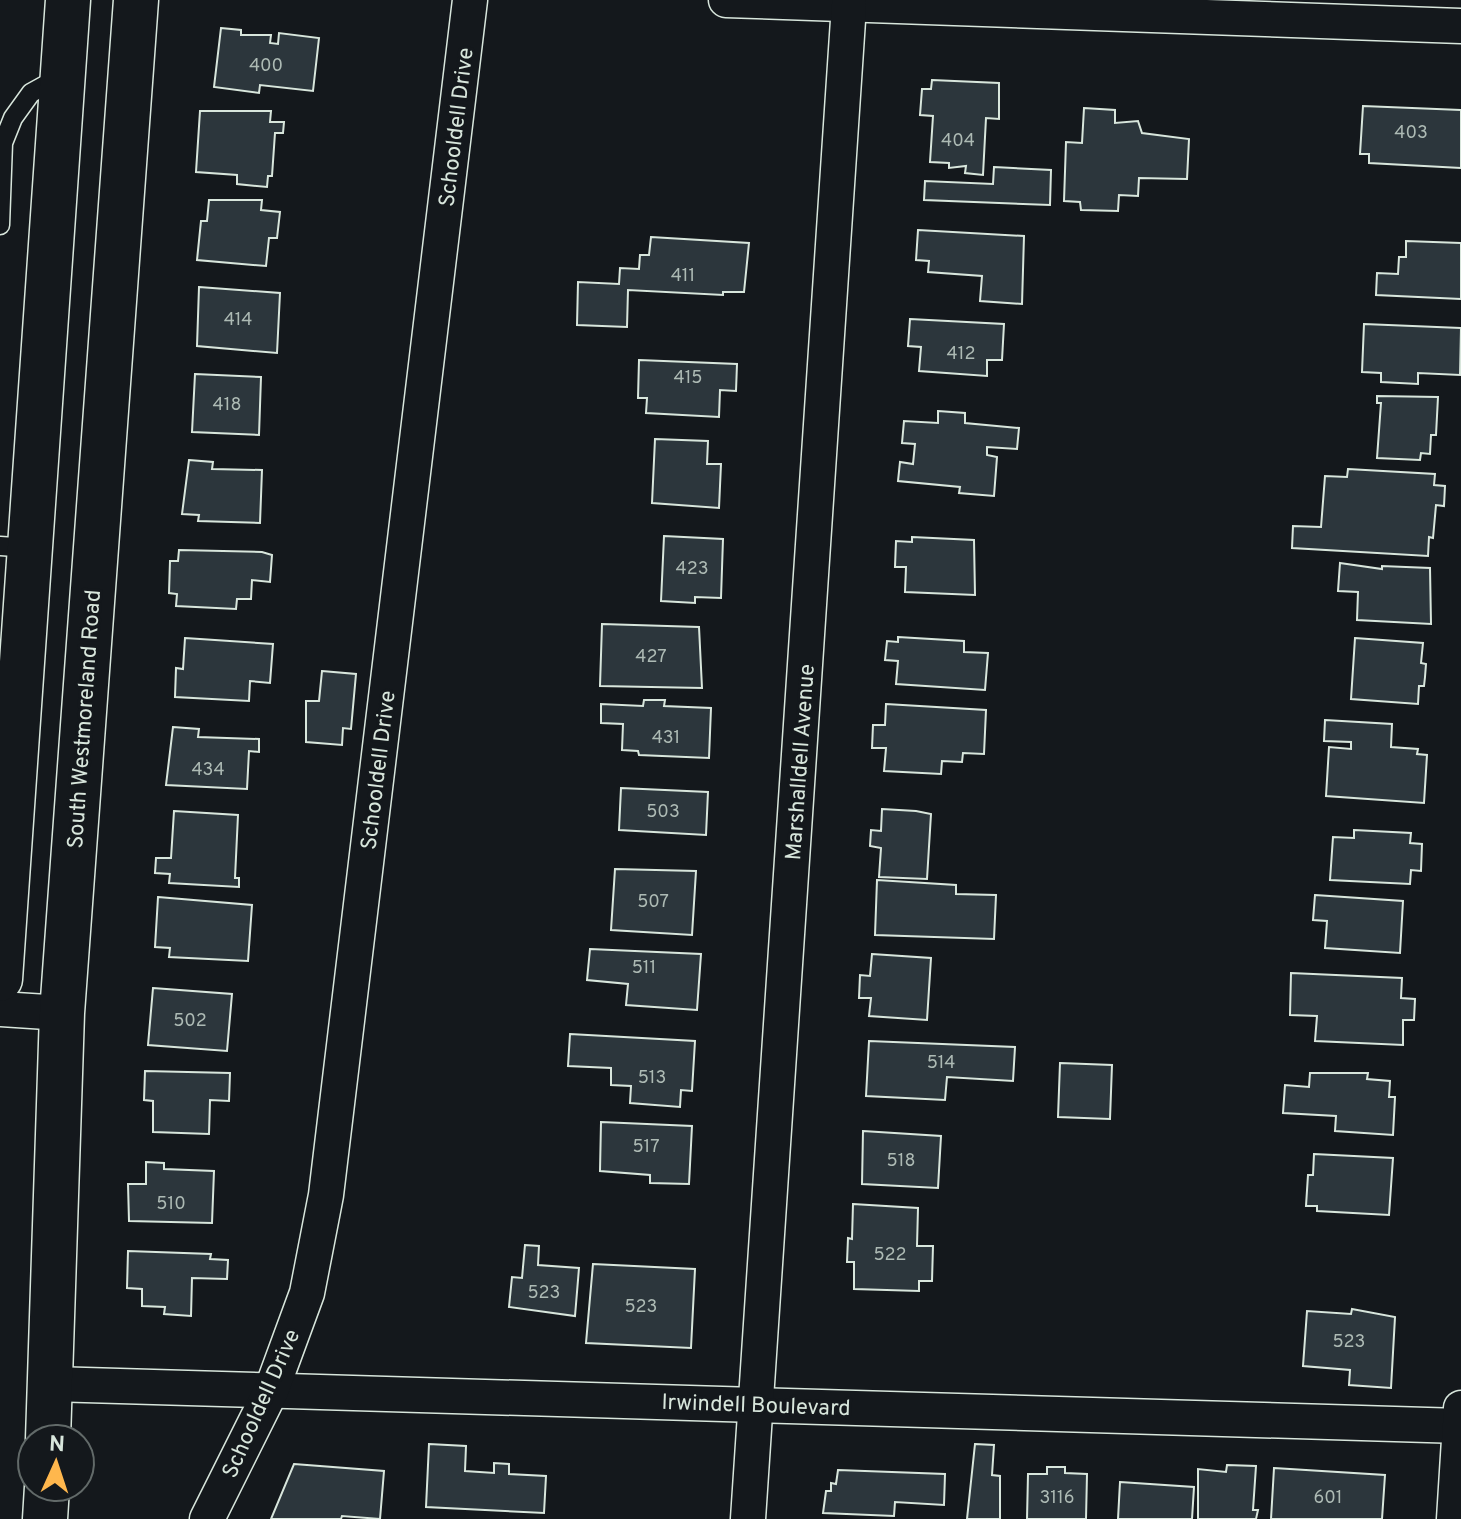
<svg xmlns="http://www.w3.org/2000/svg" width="1461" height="1519" font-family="Overpass,sans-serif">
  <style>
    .building { fill: #2c363c; stroke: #d8e6dc; stroke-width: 2 }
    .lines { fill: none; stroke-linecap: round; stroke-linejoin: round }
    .service-casing { stroke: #d8e6dc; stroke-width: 21 }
    .minor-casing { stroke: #d8e6dc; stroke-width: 37 }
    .secondary-casing { stroke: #d8e6dc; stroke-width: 47 }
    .service { stroke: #14181c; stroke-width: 18 }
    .minor { stroke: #14181c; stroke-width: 34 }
    .secondary { stroke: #14181c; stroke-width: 44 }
    .labels { text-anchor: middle; stroke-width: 6; stroke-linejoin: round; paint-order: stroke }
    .number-label { font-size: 18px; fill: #adbab4 }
    .street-label { font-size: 22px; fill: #d8e6dc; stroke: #14181c }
  </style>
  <rect width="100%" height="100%" fill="#14181c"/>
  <g class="building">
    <path d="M 221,28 L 241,30 L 241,35 L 271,35 L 270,43 L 278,44 L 279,33 L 319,38 L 313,91 L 260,85 L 259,93 L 214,87 Z"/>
    <path d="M 932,80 L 999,83 L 999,119 L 986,118 L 983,175 L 965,173 L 966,166 L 949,168 L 949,163 L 930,162 L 933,116 L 920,115 L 922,89 L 931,89 Z"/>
    <path d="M 1363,106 L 1461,110 L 1461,168 L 1369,163 L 1369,154 L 1360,154 Z"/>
    <path d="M 1084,108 L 1115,110 L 1115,123 L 1138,121 L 1142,133 L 1189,139 L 1187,179 L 1139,178 L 1138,196 L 1119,195 L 1118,211 L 1081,210 L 1080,202 L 1064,201 L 1066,142 L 1082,143 Z"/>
    <path d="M 200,111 L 271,111 L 270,122 L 284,122 L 283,133 L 275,133 L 272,176 L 268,176 L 267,187 L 237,184 L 237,175 L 196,172 Z"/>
    <path d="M 994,167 L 1051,170 L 1050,205 L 924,200 L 925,181 L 993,184 Z"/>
    <path d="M 209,200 L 262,200 L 261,210 L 280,212 L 277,238 L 269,238 L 266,266 L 197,260 L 201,221 L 207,221 Z"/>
    <path d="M 918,230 L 1024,236 L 1022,304 L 980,301 L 982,276 L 928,272 L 929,261 L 916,260 Z"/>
    <path d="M 651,237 L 749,243 L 744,292 L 723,292 L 723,295 L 628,290 L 627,327 L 577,325 L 578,282 L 619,284 L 620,268 L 639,269 L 640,255 L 649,255 Z"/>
    <path d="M 1406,241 L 1461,243 L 1461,299 L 1376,295 L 1377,273 L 1398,274 L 1399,257 L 1406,257 Z"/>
    <path d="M 199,287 L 280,293 L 277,353 L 197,346 Z"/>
    <path d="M 910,319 L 1004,324 L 1002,360 L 987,360 L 987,376 L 919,371 L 921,347 L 908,346 Z"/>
    <path d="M 1364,324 L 1461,328 L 1460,375 L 1418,373 L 1418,384 L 1381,382 L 1381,373 L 1362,372 Z"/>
    <path d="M 639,360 L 737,364 L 736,391 L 720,390 L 719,417 L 646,413 L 647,398 L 638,398 Z"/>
    <path d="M 195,374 L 261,377 L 259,435 L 192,432 Z"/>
    <path d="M 1377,396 L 1438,397 L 1436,435 L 1431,435 L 1430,454 L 1421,453 L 1420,460 L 1377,458 L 1381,403 L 1377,403 Z"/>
    <path d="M 938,411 L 965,413 L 965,423 L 1019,428 L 1017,449 L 987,447 L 987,455 L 997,457 L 994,496 L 959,493 L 960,487 L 898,481 L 900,462 L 913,464 L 915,444 L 902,443 L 904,421 L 938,423 Z"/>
    <path d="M 655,439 L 708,441 L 707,464 L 721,464 L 719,508 L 652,503 Z"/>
    <path d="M 189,460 L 213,462 L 212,469 L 262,470 L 260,523 L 198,521 L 199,515 L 182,514 Z"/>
    <path d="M 1348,469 L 1435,474 L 1434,485 L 1445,486 L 1444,506 L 1436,505 L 1433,538 L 1429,537 L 1428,556 L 1292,548 L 1293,526 L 1321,527 L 1325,476 L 1347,477 Z"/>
    <path d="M 664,536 L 723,539 L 721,598 L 695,597 L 695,603 L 661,601 Z"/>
    <path d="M 912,537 L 974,540 L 975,595 L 905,592 L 906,567 L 895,567 L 896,541 L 912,542 Z"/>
    <path d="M 179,550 L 262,552 L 272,555 L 270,582 L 252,580 L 251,599 L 237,599 L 236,609 L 176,606 L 177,594 L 169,593 L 170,561 L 178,561 Z"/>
    <path d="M 1340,563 L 1382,569 L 1382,566 L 1430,568 L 1431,624 L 1357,620 L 1358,592 L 1338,591 Z"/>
    <path d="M 602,624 L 699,627 L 702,688 L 600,686 Z"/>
    <path d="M 898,637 L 964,641 L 964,652 L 988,653 L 985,690 L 896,684 L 898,661 L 885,660 L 887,641 L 898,642 Z"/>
    <path d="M 185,638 L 273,644 L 270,683 L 250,681 L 249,701 L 175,697 L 176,668 L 183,669 Z"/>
    <path d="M 1355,638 L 1423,643 L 1421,663 L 1426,664 L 1425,677 L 1424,686 L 1419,686 L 1418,704 L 1351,699 Z"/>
    <path d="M 322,671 L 356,674 L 351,729 L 343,728 L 342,745 L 306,742 L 306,701 L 319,701 Z"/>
    <path d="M 644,700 L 665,700 L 664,706 L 711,708 L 709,758 L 639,755 L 638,751 L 622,750 L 623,724 L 601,723 L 601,704 L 643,706 Z"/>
    <path d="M 886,704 L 986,710 L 984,754 L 963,753 L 962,762 L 942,761 L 941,774 L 884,771 L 886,748 L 872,748 L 873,725 L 885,725 Z"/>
    <path d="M 1325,720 L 1392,724 L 1391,747 L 1418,749 L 1417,754 L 1427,755 L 1424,803 L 1326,796 L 1329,747 L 1351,749 L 1351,742 L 1324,741 Z"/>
    <path d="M 173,727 L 199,729 L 198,737 L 259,739 L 259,752 L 249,751 L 247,789 L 166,785 Z"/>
    <path d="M 621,788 L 708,792 L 706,835 L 619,830 Z"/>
    <path d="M 882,809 L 916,811 L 931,814 L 927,879 L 879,877 L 881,848 L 870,846 L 871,830 L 881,831 Z"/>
    <path d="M 174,811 L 238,815 L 235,878 L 239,878 L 239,887 L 169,883 L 170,874 L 155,873 L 156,858 L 171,858 Z"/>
    <path d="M 1354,830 L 1411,833 L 1410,843 L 1422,844 L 1421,871 L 1411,870 L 1410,884 L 1330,880 L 1333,837 L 1354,838 Z"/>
    <path d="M 615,869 L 696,871 L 692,935 L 611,930 Z"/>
    <path d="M 877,880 L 956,885 L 956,894 L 996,895 L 994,939 L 875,935 Z"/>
    <path d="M 1315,895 L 1403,901 L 1400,953 L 1325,948 L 1327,921 L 1313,920 Z"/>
    <path d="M 158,897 L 252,905 L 248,961 L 169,957 L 170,948 L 155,947 Z"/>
    <path d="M 590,949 L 701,954 L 697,1010 L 626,1005 L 628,984 L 587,980 Z"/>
    <path d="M 872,954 L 931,958 L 927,1020 L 869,1016 L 871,998 L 859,998 L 860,975 L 870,976 Z"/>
    <path d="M 1291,973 L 1402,978 L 1401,998 L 1415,999 L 1414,1020 L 1403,1020 L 1403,1045 L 1315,1041 L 1317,1016 L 1290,1015 Z"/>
    <path d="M 153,988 L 232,994 L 227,1051 L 148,1045 Z"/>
    <path d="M 570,1034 L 695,1041 L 692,1091 L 681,1090 L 680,1107 L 630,1103 L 631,1086 L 611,1085 L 611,1068 L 568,1066 Z"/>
    <path d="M 869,1041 L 1015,1047 L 1013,1081 L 947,1077 L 945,1100 L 866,1096 Z"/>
    <path d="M 1060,1063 L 1112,1065 L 1110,1119 L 1058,1117 Z"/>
    <path d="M 145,1071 L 230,1073 L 229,1101 L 210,1100 L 209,1134 L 153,1132 L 153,1101 L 144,1100 Z"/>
    <path d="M 1310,1073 L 1368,1073 L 1367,1079 L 1390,1081 L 1389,1097 L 1395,1097 L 1393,1135 L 1335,1131 L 1336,1116 L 1283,1113 L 1285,1085 L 1309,1087 Z"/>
    <path d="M 601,1122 L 692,1126 L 689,1184 L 650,1183 L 650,1175 L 600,1171 Z"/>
    <path d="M 863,1131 L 941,1136 L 938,1188 L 862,1184 Z"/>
    <path d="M 1314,1154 L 1393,1158 L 1389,1215 L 1317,1211 L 1317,1206 L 1306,1206 L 1308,1175 L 1313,1175 Z"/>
    <path d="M 146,1162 L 164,1163 L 164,1169 L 214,1171 L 212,1223 L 129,1221 L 128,1184 L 146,1184 Z"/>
    <path d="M 853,1204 L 918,1208 L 917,1246 L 933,1246 L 932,1281 L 919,1281 L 919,1291 L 854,1289 L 854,1262 L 847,1262 L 848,1238 L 852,1239 Z"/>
    <path d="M 525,1245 L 539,1246 L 538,1265 L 579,1268 L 575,1316 L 509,1307 L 512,1277 L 522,1278 Z"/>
    <path d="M 128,1251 L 211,1254 L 210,1259 L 228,1260 L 227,1279 L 192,1278 L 191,1316 L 164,1314 L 165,1307 L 142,1306 L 142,1289 L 127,1288 Z"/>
    <path d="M 593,1264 L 695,1269 L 691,1348 L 586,1343 Z"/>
    <path d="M 1352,1309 L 1395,1317 L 1391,1388 L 1349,1385 L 1350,1370 L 1303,1366 L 1307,1311 L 1351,1314 Z"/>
    <path d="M 429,1444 L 466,1446 L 465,1471 L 494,1473 L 494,1463 L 509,1464 L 509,1474 L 546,1476 L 544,1513 L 426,1507 Z"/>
    <path d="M 975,1444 L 994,1445 L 992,1475 L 1000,1476 L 1000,1519 L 967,1519 Z"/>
    <path d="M 294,1464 L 384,1471 L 380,1519 L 342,1516 L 341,1519 L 271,1519 Z"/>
    <path d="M 1227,1465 L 1256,1466 L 1253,1510 L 1258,1510 L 1256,1519 L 1198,1519 L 1198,1469 L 1226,1472 Z"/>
    <path d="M 1047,1467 L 1065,1467 L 1065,1473 L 1087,1474 L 1086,1519 L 1027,1519 L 1028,1474 L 1047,1474 Z"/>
    <path d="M 1274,1468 L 1385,1475 L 1382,1519 L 1271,1519 Z"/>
    <path d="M 838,1470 L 945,1474 L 944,1505 L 895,1502 L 894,1516 L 823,1513 L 826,1491 L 831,1491 L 831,1483 L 836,1484 Z"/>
    <path d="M 1120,1482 L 1194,1487 L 1192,1519 L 1118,1519 Z"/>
  </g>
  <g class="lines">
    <defs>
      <g id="service">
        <path d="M 0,225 L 3,143 L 13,118 L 31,93 L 60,77"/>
        <path d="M 0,546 L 30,548"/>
      </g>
      <g id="minor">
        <path d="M 726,0 L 1461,26"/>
        <path d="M 0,1009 L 62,1013"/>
        <path d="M 51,1384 L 1461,1426"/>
        <path d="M 207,1519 L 271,1391 L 307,1293 L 326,1195 L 470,0"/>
        <path d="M 748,1519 L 849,5"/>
        <path d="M 1454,1519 L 1461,1408"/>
      </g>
      <g id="secondary">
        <path d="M 0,979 L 68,0"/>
        <path d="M 48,1439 L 62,1013 L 136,0"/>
        <path d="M 45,1519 L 47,1487"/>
      </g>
    </defs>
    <use href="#service" class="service-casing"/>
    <use href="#minor" class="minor-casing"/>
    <use href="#secondary" class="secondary-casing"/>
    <use href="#service" class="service"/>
    <use href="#minor" class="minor"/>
    <use href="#secondary" class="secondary"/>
  </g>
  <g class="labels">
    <g class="number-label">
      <text x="266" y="71">400</text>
      <text x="1411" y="138">403</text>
      <text x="958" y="146">404</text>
      <text x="683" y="281">411</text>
      <text x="238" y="325">414</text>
      <text x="961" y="359">412</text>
      <text x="688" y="383">415</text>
      <text x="227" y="410">418</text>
      <text x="692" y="574">423</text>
      <text x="651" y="662">427</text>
      <text x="666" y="743">431</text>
      <text x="208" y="775">434</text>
      <text x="663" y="817">503</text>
      <text x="653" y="907">507</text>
      <text x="644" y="973">511</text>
      <text x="190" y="1026">502</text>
      <text x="941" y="1068">514</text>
      <text x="652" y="1083">513</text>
      <text x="646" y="1152">517</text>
      <text x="901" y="1166">518</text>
      <text x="171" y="1209">510</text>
      <text x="890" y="1260">522</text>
      <text x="544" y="1298">523</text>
      <text x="641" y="1312">523</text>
      <text x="1349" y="1347">523</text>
      <text x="1057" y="1503">3116</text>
      <text x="1328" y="1503">601</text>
    </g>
    <g class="street-label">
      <text transform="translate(455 127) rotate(-83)" y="8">Schooldell Drive</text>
      <text transform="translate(83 719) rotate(-86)" y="8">South Westmoreland Road</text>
      <text transform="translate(799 762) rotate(-86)" y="8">Marshalldell Avenue</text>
      <text transform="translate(377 770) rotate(-83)" y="8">Schooldell Drive</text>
      <text transform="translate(260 1403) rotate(-66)" y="8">Schooldell Drive</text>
      <text transform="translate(756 1404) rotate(2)" y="8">Irwindell Boulevard</text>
    </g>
  </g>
  <g transform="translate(56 1463) rotate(3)"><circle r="38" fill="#14181c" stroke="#626a69" stroke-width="2"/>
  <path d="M0-6L14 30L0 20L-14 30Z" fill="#ffb74d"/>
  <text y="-12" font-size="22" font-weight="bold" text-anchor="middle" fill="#d8e6dc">N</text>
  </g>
</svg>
